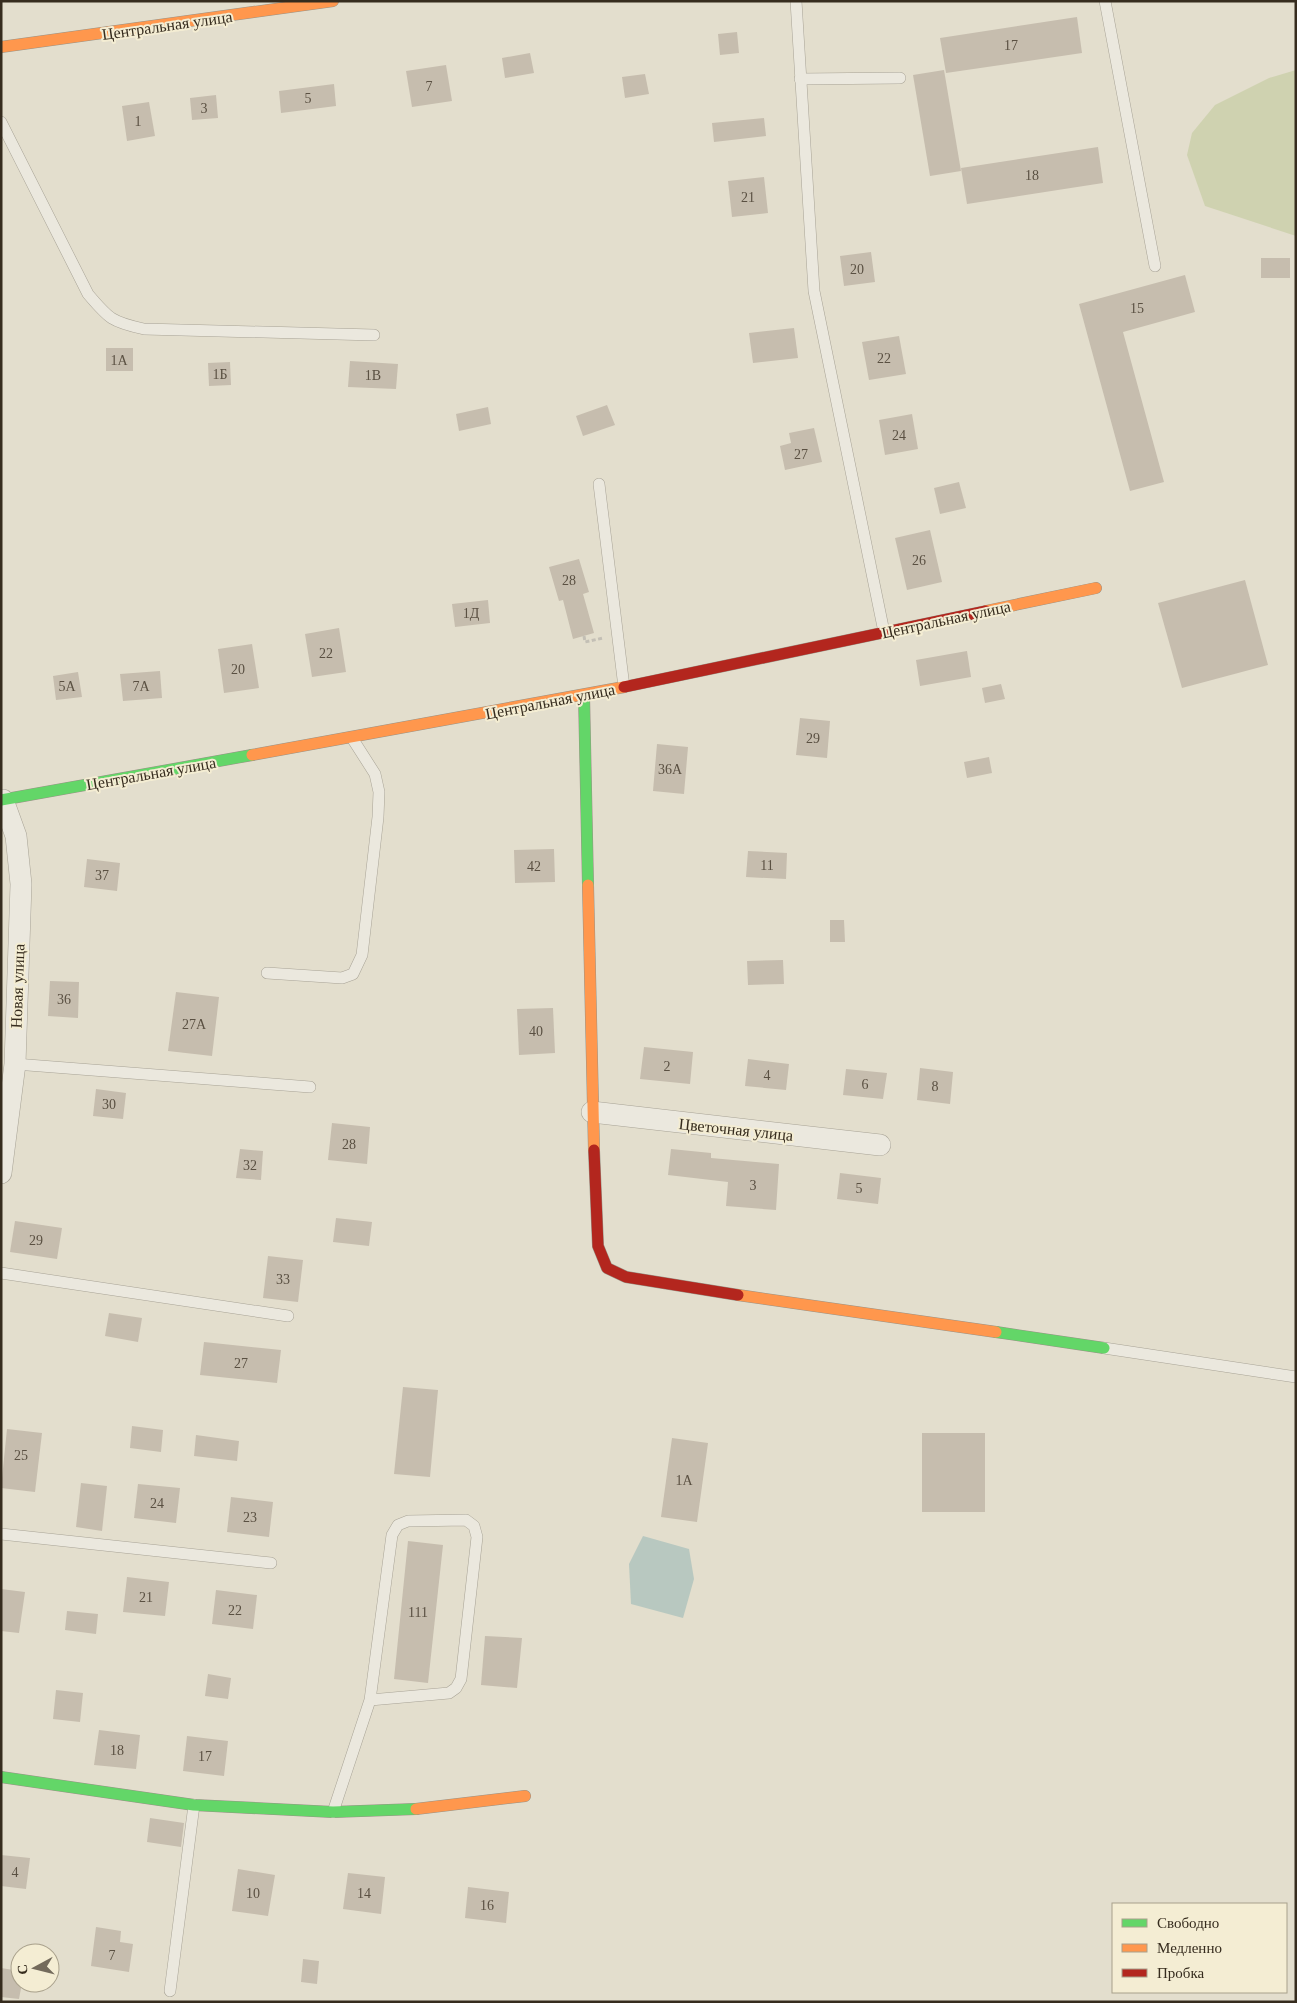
<svg xmlns="http://www.w3.org/2000/svg" width="1297" height="2003" font-family="Georgia,serif">
  <style>
    .green { fill: #cfd2b0 }
    .water { fill: #b8c8c0 }
    .building { fill: #c6bdae }
    .lines { fill: none; stroke-linecap: round; stroke-linejoin: round }
    .lane-casing { stroke: #a8a396; stroke-width: 12 }
    .street-casing { stroke: #a8a396; stroke-width: 22 }
    .fast-casing { stroke: #989286; stroke-width: 12 }
    .slow-casing { stroke: #989286; stroke-width: 12 }
    .jam-casing { stroke: #989286; stroke-width: 12 }
    .path { stroke: #c3bfb5; stroke-width: 3; stroke-dasharray: 4 2.5; stroke-linecap: butt }
    .lane { stroke: #ebe8de; stroke-width: 11 }
    .street { stroke: #ebe8de; stroke-width: 21 }
    .fast { stroke: #63d668; stroke-width: 11 }
    .slow { stroke: #ff974d; stroke-width: 11 }
    .jam { stroke: #b3261e; stroke-width: 11 }
    .labels { text-anchor: middle; stroke-width: 4; stroke-linejoin: round; paint-order: stroke }
    .number-label { font-size: 14px; fill: #5a5042 }
    .street-label { font-size: 16px; fill: #362c1e; stroke: #f4edd3 }
  </style>
  <rect width="100%" height="100%" fill="#e3decd"/>
  <path class="green" d="M 1296,70 L 1296,236 L 1205,206 L 1187,155 L 1192,133 L 1215,105 L 1269,78 Z"/>
  <path class="water" d="M 643,1536 L 689,1549 L 694,1579 L 683,1618 L 631,1604 L 629,1564 Z"/>
  <g class="building">
    <path d="M 1077,17 L 1082,53 L 946,73 L 940,38 Z"/>
    <path d="M 737,32 L 739,53 L 720,55 L 718,34 Z"/>
    <path d="M 530,53 L 534,73 L 505,78 L 502,58 Z"/>
    <path d="M 446,65 L 452,101 L 412,107 L 406,71 Z"/>
    <path d="M 944,70 L 961,171 L 930,176 L 913,75 Z"/>
    <path d="M 645,74 L 649,94 L 625,98 L 622,77 Z"/>
    <path d="M 334,84 L 336,106 L 281,113 L 279,91 Z"/>
    <path d="M 216,95 L 218,118 L 192,120 L 190,98 Z"/>
    <path d="M 149,102 L 155,136 L 127,141 L 122,106 Z"/>
    <path d="M 764,118 L 766,136 L 714,142 L 712,123 Z"/>
    <path d="M 1098,147 L 1103,183 L 967,204 L 961,168 Z"/>
    <path d="M 764,177 L 768,213 L 732,217 L 728,181 Z"/>
    <path d="M 871,252 L 875,282 L 844,286 L 840,256 Z"/>
    <rect x="1261" y="258" width="29" height="20"/>
    <path d="M 1185,275 L 1195,312 L 1123,332 L 1164,482 L 1130,491 L 1079,304 Z"/>
    <path d="M 794,328 L 798,358 L 753,363 L 749,333 Z"/>
    <path d="M 899,336 L 906,374 L 869,380 L 862,342 Z"/>
    <rect x="106" y="348" width="27" height="23"/>
    <path d="M 350,361 L 398,364 L 396,389 L 348,387 Z"/>
    <path d="M 230,362 L 231,385 L 209,386 L 208,363 Z"/>
    <path d="M 607,405 L 615,425 L 583,436 L 576,416 Z"/>
    <path d="M 488,407 L 491,424 L 459,431 L 456,414 Z"/>
    <path d="M 912,414 L 918,449 L 885,455 L 879,420 Z"/>
    <path d="M 814,428 L 822,462 L 785,470 L 780,446 L 791,443 L 789,433 Z"/>
    <path d="M 959,482 L 966,508 L 940,514 L 934,488 Z"/>
    <path d="M 930,530 L 942,582 L 907,590 L 895,538 Z"/>
    <path d="M 579,559 L 589,592 L 583,594 L 594,633 L 573,639 L 563,600 L 559,601 L 549,567 Z"/>
    <path d="M 1245,580 L 1268,665 L 1182,688 L 1158,603 Z"/>
    <path d="M 488,600 L 490,623 L 455,627 L 452,604 Z"/>
    <path d="M 339,628 L 346,672 L 312,677 L 305,634 Z"/>
    <path d="M 252,644 L 259,688 L 224,693 L 218,649 Z"/>
    <path d="M 967,651 L 971,677 L 920,686 L 916,660 Z"/>
    <path d="M 160,671 L 162,698 L 123,701 L 120,674 Z"/>
    <path d="M 78,672 L 82,697 L 56,700 L 53,676 Z"/>
    <path d="M 1001,684 L 1005,699 L 985,703 L 982,688 Z"/>
    <path d="M 800,718 L 830,721 L 827,758 L 796,755 Z"/>
    <path d="M 657,744 L 688,747 L 684,794 L 653,791 Z"/>
    <path d="M 989,757 L 992,773 L 967,778 L 964,762 Z"/>
    <path d="M 554,849 L 555,882 L 515,883 L 514,850 Z"/>
    <path d="M 748,851 L 787,853 L 786,879 L 746,877 Z"/>
    <path d="M 87,859 L 120,863 L 117,891 L 84,887 Z"/>
    <path d="M 830,920 L 844,920 L 845,942 L 830,942 Z"/>
    <path d="M 783,960 L 784,984 L 748,985 L 747,961 Z"/>
    <path d="M 50,981 L 79,982 L 78,1018 L 48,1016 Z"/>
    <path d="M 176,992 L 219,997 L 212,1056 L 168,1051 Z"/>
    <path d="M 553,1008 L 555,1053 L 519,1055 L 517,1009 Z"/>
    <path d="M 644,1047 L 693,1052 L 690,1084 L 640,1079 Z"/>
    <path d="M 748,1059 L 789,1064 L 786,1090 L 745,1086 Z"/>
    <path d="M 920,1068 L 953,1072 L 950,1104 L 917,1100 Z"/>
    <path d="M 846,1069 L 887,1073 L 883,1099 L 843,1095 Z"/>
    <path d="M 96,1089 L 126,1093 L 123,1119 L 93,1116 Z"/>
    <path d="M 332,1123 L 370,1127 L 367,1164 L 328,1160 Z"/>
    <path d="M 240,1149 L 263,1151 L 261,1180 L 236,1178 Z"/>
    <path d="M 671,1149 L 711,1153 L 711,1158 L 779,1164 L 776,1210 L 726,1206 L 728,1182 L 668,1175 Z"/>
    <path d="M 840,1173 L 881,1178 L 878,1204 L 837,1199 Z"/>
    <path d="M 336,1218 L 372,1222 L 369,1246 L 333,1242 Z"/>
    <path d="M 15,1221 L 62,1228 L 57,1259 L 10,1252 Z"/>
    <path d="M 268,1256 L 303,1260 L 298,1302 L 263,1298 Z"/>
    <path d="M 109,1313 L 142,1318 L 138,1342 L 105,1336 Z"/>
    <path d="M 204,1342 L 281,1350 L 277,1383 L 200,1375 Z"/>
    <path d="M 403,1387 L 438,1390 L 430,1477 L 394,1474 Z"/>
    <path d="M 132,1426 L 163,1430 L 161,1452 L 130,1448 Z"/>
    <path d="M 7,1429 L 42,1433 L 35,1492 L 1,1488 Z"/>
    <rect x="922" y="1433" width="63" height="79"/>
    <path d="M 196,1435 L 239,1441 L 237,1461 L 194,1456 Z"/>
    <path d="M 672,1438 L 708,1443 L 697,1522 L 661,1517 Z"/>
    <path d="M 81,1483 L 107,1486 L 102,1531 L 76,1527 Z"/>
    <path d="M 138,1484 L 180,1488 L 176,1523 L 134,1518 Z"/>
    <path d="M 231,1497 L 273,1502 L 269,1537 L 227,1532 Z"/>
    <path d="M 408,1541 L 443,1545 L 428,1683 L 394,1679 Z"/>
    <path d="M 127,1577 L 169,1582 L 165,1616 L 123,1612 Z"/>
    <path d="M 1,1589 L 25,1592 L 19,1633 L 1,1631 Z"/>
    <path d="M 216,1590 L 257,1595 L 253,1629 L 212,1624 Z"/>
    <path d="M 67,1611 L 98,1614 L 96,1634 L 65,1630 Z"/>
    <path d="M 485,1636 L 522,1638 L 517,1688 L 481,1685 Z"/>
    <path d="M 208,1674 L 231,1678 L 228,1699 L 205,1696 Z"/>
    <path d="M 56,1690 L 83,1693 L 80,1722 L 53,1719 Z"/>
    <path d="M 99,1730 L 140,1735 L 136,1769 L 94,1765 Z"/>
    <path d="M 187,1736 L 228,1741 L 224,1776 L 183,1771 Z"/>
    <path d="M 150,1818 L 184,1823 L 181,1847 L 147,1842 Z"/>
    <path d="M 1,1855 L 30,1858 L 26,1889 L 1,1886 Z"/>
    <path d="M 238,1869 L 275,1875 L 268,1916 L 232,1911 Z"/>
    <path d="M 348,1873 L 385,1877 L 381,1914 L 343,1909 Z"/>
    <path d="M 468,1887 L 509,1892 L 506,1923 L 465,1918 Z"/>
    <path d="M 96,1927 L 121,1931 L 120,1942 L 133,1944 L 129,1972 L 91,1966 Z"/>
    <path d="M 303,1959 L 319,1961 L 317,1984 L 301,1982 Z"/>
    <path d="M 1,1968 L 20,1971 L 22,1983 L 19,1999 L 1,1997 Z"/>
  </g>
  <g class="lines">
    <defs>
      <g id="lane">
        <path d="M 796,1 L 814,291 L 884,632"/>
        <path d="M 1105,1 L 1155,266"/>
        <path d="M 800,79 L 900,78"/>
        <path d="M 1,122 L 88,294 C 109,319 112,322 144,329 L 374,335"/>
        <path d="M 599,484 L 624,687"/>
        <path d="M 267,973 L 342,978 L 353,974 L 362,955 L 378,817 L 379,792 L 375,774 L 352,738"/>
        <path d="M 15,1064 L 310,1087"/>
        <path d="M 1,1273 L 288,1316"/>
        <path d="M 1104,1348 L 1296,1377"/>
        <path d="M 1,1534 L 271,1563"/>
        <path d="M 333,1812 L 370,1700 L 392,1535 L 398,1525 L 408,1521 L 466,1520 L 474,1526 L 477,1537 L 461,1679 L 456,1688 L 449,1693 L 370,1700"/>
        <path d="M 170,1991 L 194,1805"/>
      </g>
      <g id="street">
        <path d="M 592,1112 L 880,1145"/>
        <path d="M 1,1173 L 15,1064 L 21,884 L 16,836 L 3,800"/>
      </g>
      <g id="fast">
        <path d="M 584,695 L 588,885"/>
        <path d="M 1,800 L 252,755"/>
        <path d="M 996,1332 L 1104,1348"/>
        <path d="M 1,1777 L 194,1805 L 333,1812 L 416,1809"/>
      </g>
      <g id="slow">
        <path d="M 1,47 L 333,1"/>
        <path d="M 986,611 L 1096,588"/>
        <path d="M 252,755 L 624,687"/>
        <path d="M 588,885 L 594,1150"/>
        <path d="M 738,1295 L 996,1332"/>
        <path d="M 416,1809 L 525,1796"/>
      </g>
      <g id="jam">
        <path d="M 624,687 L 986,611"/>
        <path d="M 594,1150 L 598,1246 L 607,1268 L 626,1277 L 738,1295"/>
      </g>
    </defs>
    <use href="#lane" class="lane-casing"/>
    <use href="#street" class="street-casing"/>
    <use href="#fast" class="fast-casing"/>
    <use href="#slow" class="slow-casing"/>
    <use href="#jam" class="jam-casing"/>
    <path class="path" d="M 584,636 L 585,642 L 603,638"/>
    <use href="#lane" class="lane"/>
    <use href="#street" class="street"/>
    <use href="#fast" class="fast"/>
    <use href="#slow" class="slow"/>
    <use href="#jam" class="jam"/>
  </g>
  <g class="labels">
    <g class="number-label">
      <text x="1011" y="50">17</text>
      <text x="429" y="91">7</text>
      <text x="308" y="103">5</text>
      <text x="204" y="113">3</text>
      <text x="138" y="126">1</text>
      <text x="1032" y="180">18</text>
      <text x="748" y="202">21</text>
      <text x="857" y="274">20</text>
      <text x="1137" y="313">15</text>
      <text x="884" y="363">22</text>
      <text x="119" y="365">1А</text>
      <text x="220" y="379">1Б</text>
      <text x="373" y="380">1В</text>
      <text x="899" y="440">24</text>
      <text x="801" y="459">27</text>
      <text x="919" y="565">26</text>
      <text x="569" y="585">28</text>
      <text x="471" y="618">1Д</text>
      <text x="326" y="658">22</text>
      <text x="238" y="674">20</text>
      <text x="67" y="691">5А</text>
      <text x="141" y="691">7А</text>
      <text x="813" y="743">29</text>
      <text x="670" y="774">36А</text>
      <text x="767" y="870">11</text>
      <text x="534" y="871">42</text>
      <text x="102" y="880">37</text>
      <text x="64" y="1004">36</text>
      <text x="194" y="1029">27А</text>
      <text x="536" y="1036">40</text>
      <text x="667" y="1071">2</text>
      <text x="767" y="1080">4</text>
      <text x="865" y="1089">6</text>
      <text x="935" y="1091">8</text>
      <text x="109" y="1109">30</text>
      <text x="349" y="1149">28</text>
      <text x="250" y="1170">32</text>
      <text x="753" y="1190">3</text>
      <text x="859" y="1193">5</text>
      <text x="36" y="1245">29</text>
      <text x="283" y="1284">33</text>
      <text x="241" y="1368">27</text>
      <text x="21" y="1460">25</text>
      <text x="684" y="1485">1А</text>
      <text x="157" y="1508">24</text>
      <text x="250" y="1522">23</text>
      <text x="146" y="1602">21</text>
      <text x="235" y="1615">22</text>
      <text x="418" y="1617">111</text>
      <text x="117" y="1755">18</text>
      <text x="205" y="1761">17</text>
      <text x="15" y="1877">4</text>
      <text x="253" y="1898">10</text>
      <text x="364" y="1898">14</text>
      <text x="487" y="1910">16</text>
      <text x="112" y="1960">7</text>
    </g>
    <g class="street-label">
      <text transform="translate(167 25) rotate(-8)" y="6">Центральная улица</text>
      <text transform="translate(946 619) rotate(-12)" y="6">Центральная улица</text>
      <text transform="translate(550 701) rotate(-11)" y="6">Центральная улица</text>
      <text transform="translate(151 773) rotate(-10)" y="6">Центральная улица</text>
      <text transform="translate(17 986) rotate(-88)" y="6">Новая улица</text>
      <text transform="translate(736 1129) rotate(6)" y="6">Цветочная улица</text>
    </g>
  </g>
  <rect width="1297" height="2003" fill="none" stroke="#362c1e" stroke-width="5"/>
  <rect x="1112" y="1903" width="175" height="90" fill="#f4edd3" stroke="#a8a08b"/>
  <rect x="1122" y="1919" width="25" height="8" fill="#63d668" stroke="#a8a08b"/>
  <text x="1157" y="1928" font-size="15" fill="#362c1e">Свободно</text>
  <rect x="1122" y="1944" width="25" height="8" fill="#ff974d" stroke="#a8a08b"/>
  <text x="1157" y="1953" font-size="15" fill="#362c1e">Медленно</text>
  <rect x="1122" y="1969" width="25" height="8" fill="#b3261e" stroke="#a8a08b"/>
  <text x="1157" y="1978" font-size="15" fill="#362c1e">Пробка</text>
  <g transform="translate(35 1968) rotate(263)"><circle r="24" fill="#f4edd3" stroke="#a8a08b"/>
  <path d="M0-4L9 19L0 12L-9 19Z" fill="#736a5b"/>
  <text y="-8" font-size="14" font-weight="bold" text-anchor="middle" fill="#362c1e">С</text>
  </g>
</svg>
